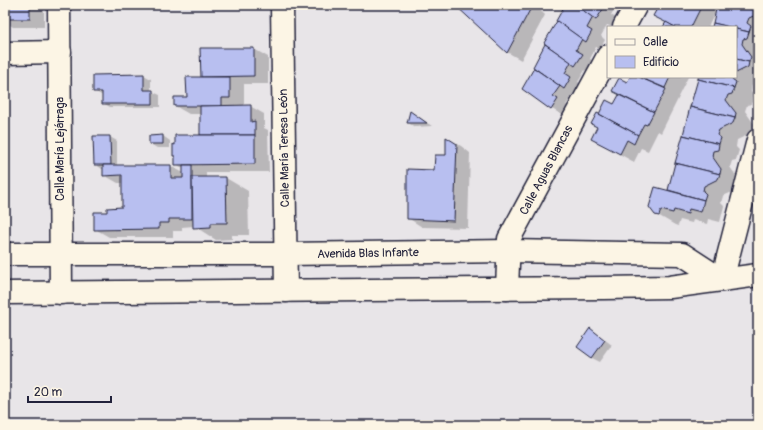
<svg xmlns="http://www.w3.org/2000/svg" width="763" height="430" font-family="Pangolin,sans-serif">
  <style>
    .shadow { fill: #0003 }
    .building { fill: #b8bff0; stroke: #22223b }
    .lines { fill: none; stroke-linecap: round; stroke-linejoin: round }
    .minor-casing { stroke: #22223b; stroke-width: 25 }
    .minor { stroke: #fcf5e5; stroke-width: 22 }
    .labels { text-anchor: middle; stroke-width: 3.5; stroke-linejoin: round; paint-order: stroke }
    .street-label { font-size: 12px; fill: #22223b; stroke: #fcf5e5 }
  </style>
  <rect width="100%" height="100%" fill="#e8e5e8"/>
  <filter id="ink" filterUnits="userSpaceOnUse"><feTurbulence type="fractalNoise" baseFrequency=".025" numOctaves="2"/><feDisplacementMap in="SourceGraphic" scale="8" xChannelSelector="R" yChannelSelector="G"/><feConvolveMatrix kernelMatrix="1 2 1 2 8 2 1 2 1" color-interpolation-filters="sRGB"/></filter>
  <g filter="url(#ink)">
    <g class="shadow">
      <path d="M 5,5 L 44,5 L 44,27 L 13,27 L 5,22 Z"/>
      <path d="M 457,5 L 535,5 L 545,15 L 521,60 L 507,52 Z"/>
      <path d="M 566,5 L 617,5 L 611,15 L 616,18 L 611,27 L 607,25 L 601,36 L 605,40 L 600,49 L 596,47 L 590,59 L 596,62 L 590,73 L 585,70 L 578,82 L 584,86 L 578,96 L 574,93 L 566,105 L 572,108 L 566,117 L 552,109 L 523,88 L 536,67 L 534,66 L 547,44 Z"/>
      <path d="M 660,5 L 711,5 L 711,6 L 717,10 L 718,5 L 758,5 L 758,82 L 752,85 L 751,91 L 754,94 L 753,99 L 751,104 L 747,105 L 745,111 L 754,124 L 752,133 L 737,140 L 736,147 L 739,150 L 736,160 L 732,161 L 730,167 L 739,180 L 737,190 L 723,196 L 721,203 L 724,206 L 720,222 L 708,219 L 707,224 L 693,220 L 692,223 L 680,220 L 678,226 L 675,225 L 656,214 L 669,191 L 699,77 L 736,77 L 736,27 L 713,27 L 715,13 L 708,27 L 664,27 L 667,22 Z"/>
      <path d="M 201,49 L 254,49 L 268,57 L 268,84 L 244,84 L 244,107 L 250,106 L 264,114 L 264,128 L 268,130 L 269,172 L 206,172 L 206,178 L 226,178 L 248,191 L 249,235 L 232,235 L 232,239 L 216,240 L 194,226 L 182,227 L 182,231 L 173,231 L 173,237 L 109,237 L 95,229 L 108,213 L 123,208 L 123,183 L 118,183 L 104,175 L 104,169 L 102,169 L 95,164 L 110,137 L 117,141 L 117,166 L 170,166 L 184,173 L 184,169 L 176,164 L 201,136 L 201,114 L 189,114 L 175,106 L 188,98 L 202,78 Z"/>
      <path d="M 144,75 L 151,79 L 151,91 L 160,95 L 160,107 L 110,107 L 103,103 L 103,96 L 94,91 L 94,76 Z"/>
      <path d="M 631,77 L 688,77 L 678,97 L 679,97 L 661,133 L 658,131 L 648,151 L 641,148 L 634,162 L 592,139 L 598,127 L 599,115 L 607,101 L 615,105 Z"/>
      <path d="M 418,117 L 432,126 L 415,127 L 408,123 Z"/>
      <path d="M 163,136 L 170,141 L 170,148 L 157,148 L 150,144 Z"/>
      <path d="M 447,138 L 461,146 L 470,153 L 468,228 L 422,227 L 408,218 L 447,156 Z"/>
      <path d="M 590,330 L 597,334 L 612,345 L 600,362 L 592,358 L 578,347 Z"/>
    </g>
    <g class="building">
      <rect x="5" y="5" width="25" height="14"/>
      <path d="M 455,5 L 531,5 L 532,6 L 507,53 Z"/>
      <path d="M 565,5 L 576,5 L 593,17 L 587,28 L 592,31 L 586,42 L 556,21 Z"/>
      <path d="M 576,5 L 598,5 L 598,6 L 603,9 L 596,20 Z"/>
      <path d="M 659,5 L 702,5 L 691,27 L 675,27 L 653,16 Z"/>
      <path d="M 717,5 L 758,5 L 758,14 L 749,18 L 747,23 L 751,26 L 749,32 L 745,31 L 736,29 L 736,27 L 729,27 L 713,23 Z"/>
      <path d="M 557,21 L 582,39 L 576,50 L 583,54 L 575,66 L 544,43 Z"/>
      <path d="M 666,22 L 675,27 L 663,27 Z"/>
      <path d="M 713,23 L 722,25 L 729,27 L 712,27 Z"/>
      <path d="M 736,29 L 749,32 L 747,38 L 743,39 L 742,44 L 751,57 L 749,62 L 736,59 Z"/>
      <path d="M 545,44 L 571,62 L 565,73 L 571,77 L 564,89 L 533,67 Z"/>
      <path d="M 200,48 L 254,48 L 254,76 L 201,77 Z"/>
      <path d="M 736,59 L 749,62 L 748,67 L 736,73 Z"/>
      <path d="M 534,68 L 560,86 L 553,96 L 558,99 L 551,110 L 522,89 Z"/>
      <path d="M 144,74 L 144,90 L 153,90 L 153,104 L 102,104 L 102,92 L 93,92 L 93,75 Z"/>
      <path d="M 186,77 L 230,77 L 230,98 L 222,98 L 222,106 L 174,106 L 174,97 L 187,97 Z"/>
      <path d="M 630,77 L 639,77 L 666,89 L 654,112 L 612,91 L 619,78 L 627,82 Z"/>
      <path d="M 639,77 L 670,77 L 665,88 Z"/>
      <path d="M 698,77 L 733,77 L 732,79 L 736,82 L 734,88 L 698,79 Z"/>
      <path d="M 698,79 L 734,88 L 732,94 L 728,95 L 726,100 L 736,113 L 735,118 L 690,107 Z"/>
      <path d="M 619,95 L 654,112 L 647,125 L 644,124 L 638,135 L 599,114 L 606,100 L 614,104 Z"/>
      <path d="M 251,105 L 251,122 L 255,121 L 255,135 L 200,135 L 200,106 Z"/>
      <path d="M 690,107 L 735,118 L 733,123 L 719,130 L 717,135 L 721,138 L 719,144 L 683,135 Z"/>
      <path d="M 410,111 L 427,123 L 407,123 Z"/>
      <path d="M 597,113 L 638,135 L 634,144 L 627,140 L 620,154 L 591,139 L 597,127 L 591,124 Z"/>
      <path d="M 163,135 L 163,144 L 149,144 L 149,136 Z"/>
      <path d="M 175,135 L 255,135 L 255,164 L 175,165 L 175,156 L 173,156 L 173,144 L 175,145 Z"/>
      <path d="M 683,135 L 719,144 L 718,150 L 713,151 L 712,156 L 721,169 L 720,174 L 675,163 Z"/>
      <path d="M 93,136 L 110,136 L 111,165 L 94,165 Z"/>
      <path d="M 446,137 L 457,144 L 454,221 L 407,219 L 407,169 L 434,170 L 435,155 L 446,155 Z"/>
      <path d="M 675,163 L 720,174 L 718,179 L 704,186 L 703,191 L 706,194 L 704,200 L 668,190 Z"/>
      <path d="M 103,165 L 171,165 L 171,178 L 183,178 L 183,165 L 192,165 L 192,219 L 169,219 L 169,223 L 159,223 L 159,229 L 94,230 L 94,212 L 107,212 L 107,208 L 122,207 L 122,175 L 103,176 Z"/>
      <path d="M 192,177 L 226,177 L 227,223 L 211,223 L 211,227 L 193,228 Z"/>
      <path d="M 655,187 L 704,200 L 701,212 L 689,209 L 688,214 L 674,210 L 673,213 L 661,210 L 659,216 L 655,215 L 649,207 Z"/>
      <path d="M 590,328 L 605,340 L 592,358 L 577,347 Z"/>
    </g>
    <g class="lines">
      <defs>
        <g id="minor">
          <path d="M 59,5 L 61,293"/>
          <path d="M 282,5 L 286,291"/>
          <path d="M 624,27 L 636,5"/>
          <path d="M 5,53 L 60,52"/>
          <path d="M 5,254 L 286,254 L 508,251 L 682,254 L 722,280 L 758,140"/>
          <path d="M 507,289 L 509,239 L 608,56"/>
          <path d="M 5,293 L 604,288 L 670,287 L 758,275"/>
        </g>
      </defs>
      <use href="#minor" class="minor-casing"/>
      <use href="#minor" class="minor"/>
    </g>
  </g>
  <g class="labels">
    <g class="street-label">
      <text transform="translate(284 148) rotate(-91)" y="4">Calle María Teresa León</text>
      <text transform="translate(60 149) rotate(-90)" y="4">Calle María Lejárraga</text>
      <text transform="translate(546 170) rotate(-62)" y="4">Calle Aguas Blancas</text>
      <text transform="translate(368 253) rotate(-1)" y="4">Avenida Blas Infante</text>
    </g>
  </g>
  <rect width="763" height="430" fill="none" stroke="#fcf5e5" stroke-width="20"/>
  <rect x="10" y="10" width="743" height="410" fill="none" stroke="#22223b" stroke-width="1.5" filter="url(#ink)"/>
  <rect x="607" y="26" width="130" height="52" fill="#fcf5e5" stroke="#a5a1a1"/>
  <rect x="615" y="39" width="20" height="6" fill="#fcf5e5" stroke="#a5a1a1"/>
  <text x="643" y="46" font-size="12" fill="#22223b">Calle</text>
  <rect x="615" y="56" width="20" height="12" fill="#b8bff0" stroke="#a5a1a1"/>
  <text x="643" y="66" font-size="12" fill="#22223b">Edificio</text>
  <path d="M28 396v6h83v-6" fill="none" stroke="#22223b" stroke-width="2"/>
  <text x="34" y="396" font-size="12" fill="#22223b" stroke="#fcf5e5" stroke-width="3" paint-order="stroke">20 m</text>
</svg>
